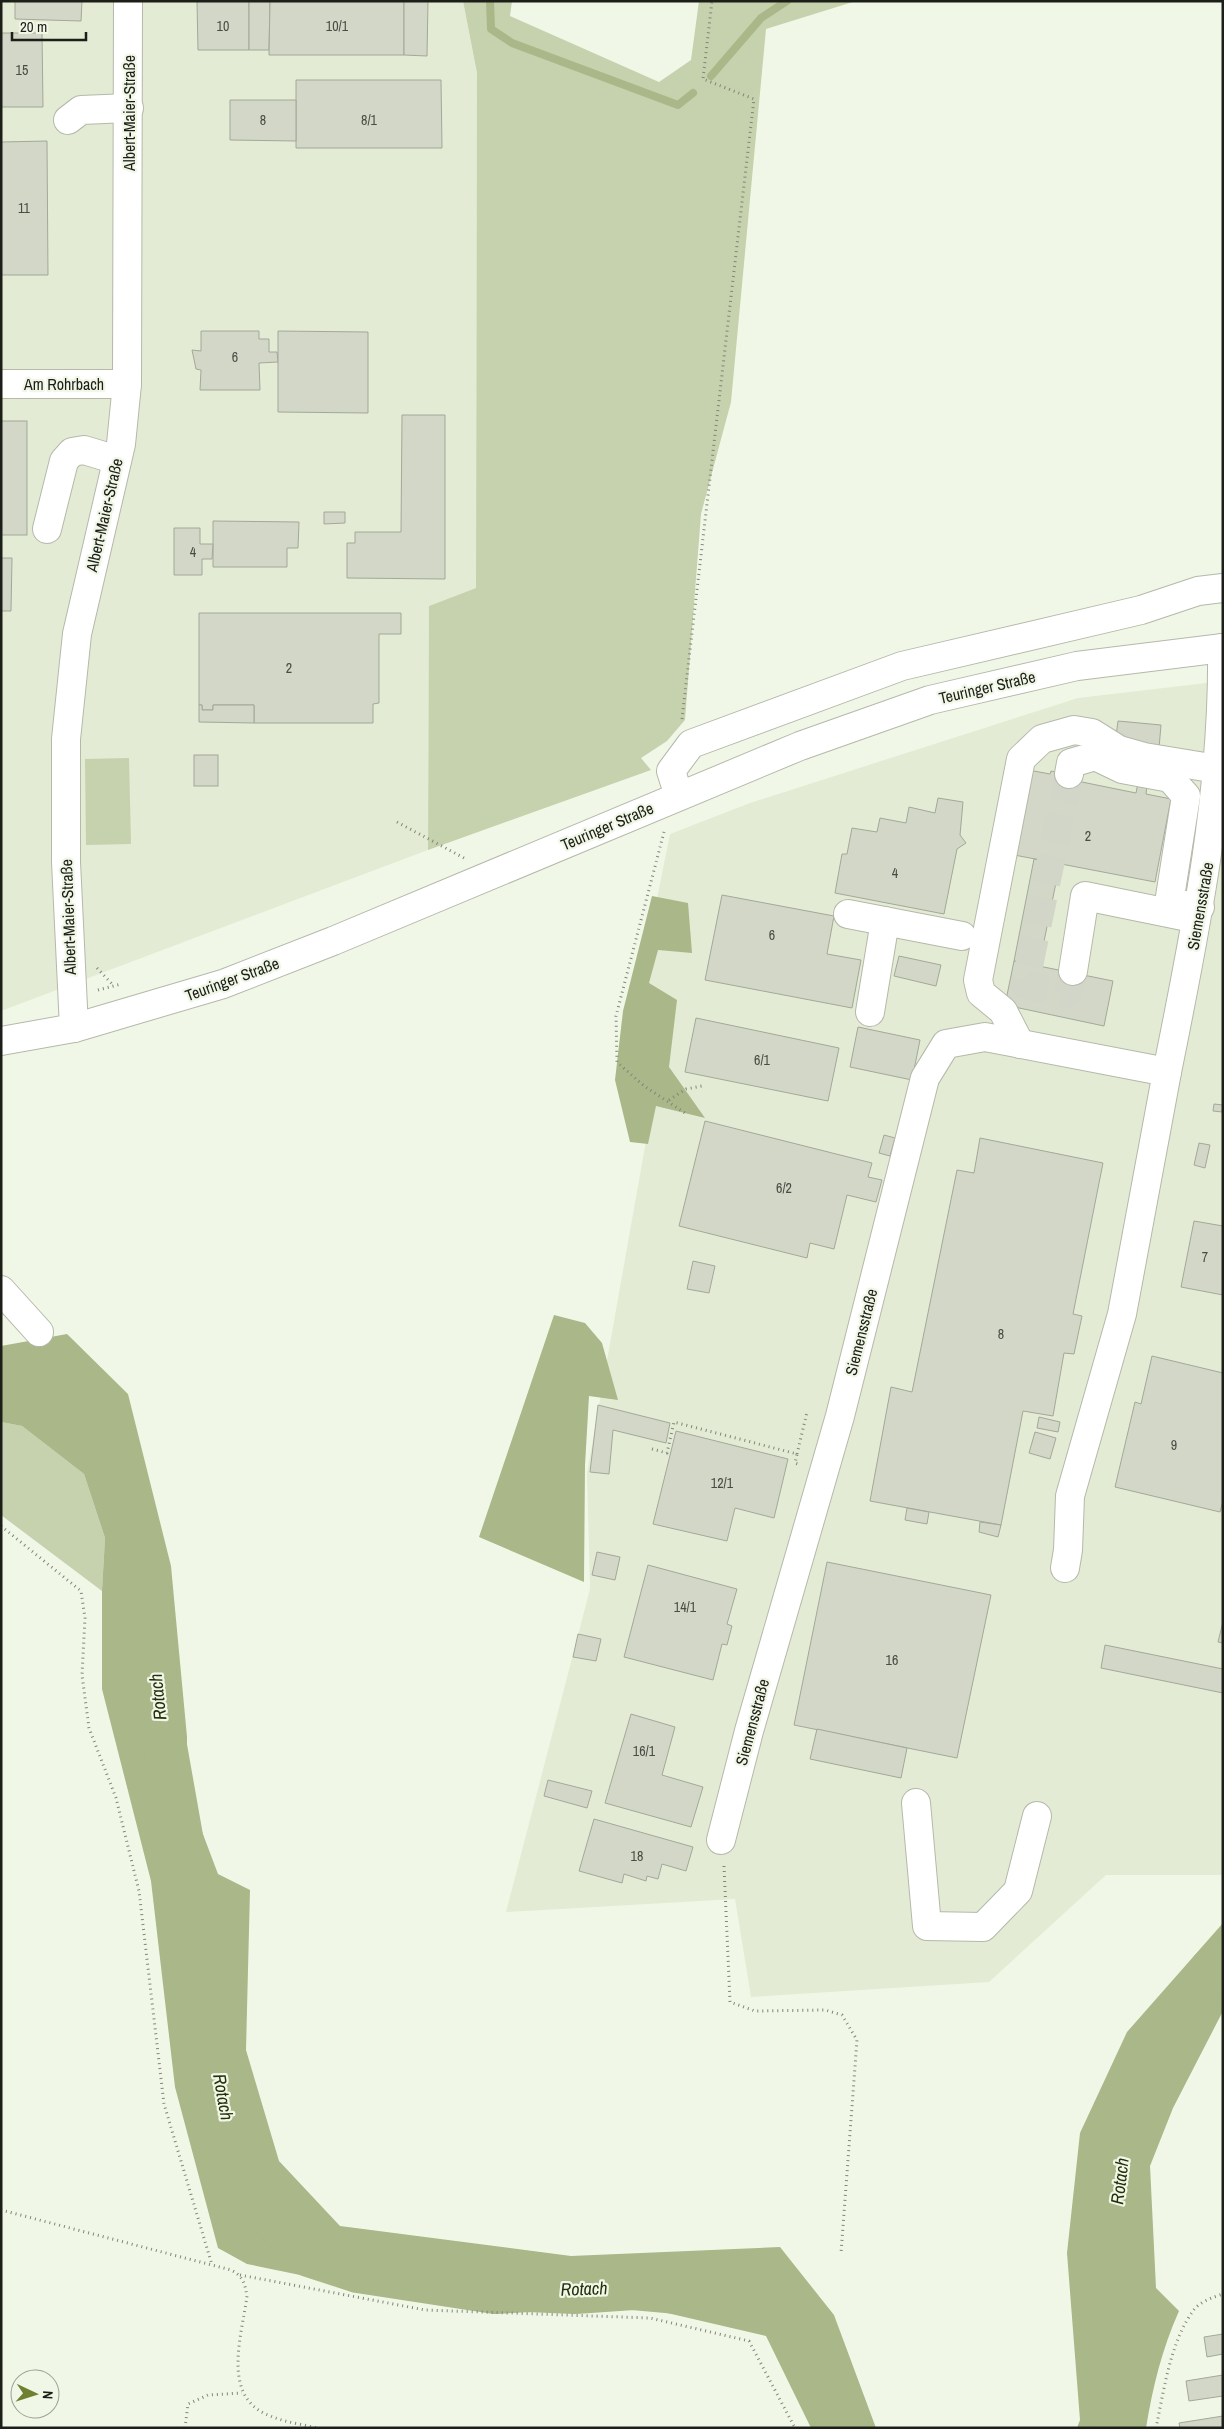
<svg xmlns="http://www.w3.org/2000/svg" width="1224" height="2429" font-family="'Archivo Narrow',sans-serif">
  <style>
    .built { fill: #e3ebd4 }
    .green { fill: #c6d1ad }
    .forest { fill: #a9b789 }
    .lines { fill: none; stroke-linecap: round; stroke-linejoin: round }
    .stream { stroke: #a9b789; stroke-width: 8 }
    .river { stroke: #a9b789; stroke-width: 44 }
    .building { fill: #d2d7c8; stroke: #a3a899 }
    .minor-tunnel { stroke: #d1d6c8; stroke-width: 28; stroke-dasharray: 28 14; stroke-linecap: butt }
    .minor-casing { stroke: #b4b9aa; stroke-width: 30 }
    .path { stroke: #81857a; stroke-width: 3; stroke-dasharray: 1 4; stroke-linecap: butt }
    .minor { stroke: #fff; stroke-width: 28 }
    .labels { text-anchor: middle; stroke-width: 4.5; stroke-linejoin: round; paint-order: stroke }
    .number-label { font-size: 14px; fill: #4a4c44 }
    .street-label { font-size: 16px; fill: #1c1e18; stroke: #f1f7e7 }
    .water-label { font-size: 18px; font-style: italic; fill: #27300c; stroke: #f1f7e7 }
  </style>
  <rect width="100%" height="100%" fill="#f1f7e7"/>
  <g class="built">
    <path d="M 1,1 L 463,1 L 477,73 L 476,588 L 429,606 L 428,850 L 1,1011 Z"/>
    <path d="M 1223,681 L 1223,1871 L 1221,1875 L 1106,1875 L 989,1982 L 751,1997 L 735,1899 L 506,1912 L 590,1589 L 587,1473 L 649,1124 L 619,1086 L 670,834 L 750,803 L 1078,698 Z"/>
  </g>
  <g class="green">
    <path d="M 463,1 L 512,1 L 510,16 L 659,82 L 691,60 L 699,1 L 856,1 L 766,29 L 731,402 L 701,514 L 685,720 L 667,741 L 641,758 L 651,770 L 428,850 L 429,606 L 476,588 L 477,73 Z"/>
    <path d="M 129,758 L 131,844 L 86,845 L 85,759 Z"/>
    <path d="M 1,1422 L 22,1426 L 84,1474 L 105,1538 L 102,1591 L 1,1515 Z"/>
  </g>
  <g class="forest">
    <path d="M 652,896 L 688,903 L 692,953 L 658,950 L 649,983 L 677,1000 L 669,1067 L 705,1118 L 656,1106 L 648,1144 L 630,1142 L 615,1080 L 623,1011 Z"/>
    <path d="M 554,1315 L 585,1323 L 602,1343 L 618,1400 L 589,1396 L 585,1465 L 584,1582 L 479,1537 Z"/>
    <path d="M 67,1334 L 128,1394 L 171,1566 L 187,1737 L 187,1792 L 218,1874 L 250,1890 L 246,2050 L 279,2161 L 340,2226 L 571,2256 L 780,2247 L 834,2315 L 876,2428 L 811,2428 L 766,2336 L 650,2309 L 426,2301 L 247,2264 L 218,2248 L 175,2087 L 151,1881 L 102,1689 L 102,1591 L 105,1538 L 84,1474 L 22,1426 L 1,1422 L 1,1346 Z"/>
    <path d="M 1223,1923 L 1223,2011 L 1173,2108 L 1150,2166 L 1156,2288 L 1179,2311 C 1162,2349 1153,2386 1146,2428 L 1077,2428 L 1080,2420 L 1067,2253 L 1080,2133 L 1127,2032 Z"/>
  </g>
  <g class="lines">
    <g class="stream">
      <path d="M 490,1 L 491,29 L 512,43 L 678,105 L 693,93"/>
      <path d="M 711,76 L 761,18 L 787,1"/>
    </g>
    <g class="river">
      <path d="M 114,1466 L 138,1535 L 151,1613 L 157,1701 L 191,1893 L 231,2142 L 264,2209 L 309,2255 L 358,2271 L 495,2292 L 528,2290 L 575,2292 L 633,2288 L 746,2298 L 788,2319 L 837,2418 L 847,2428"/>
      <path d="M 1117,2428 L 1121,2419 L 1132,2357 L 1121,2280 L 1114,2194 L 1129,2120 L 1162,2041 L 1211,1970 L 1223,1958"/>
    </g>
  </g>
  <g class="building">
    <path d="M 15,1 L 82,1 L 81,21 L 15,19 Z"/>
    <path d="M 197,1 L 249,1 L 249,50 L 198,50 Z"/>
    <path d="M 249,1 L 270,1 L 269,50 L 249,50 Z"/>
    <path d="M 270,1 L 404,1 L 404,55 L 269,55 Z"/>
    <path d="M 404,1 L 428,1 L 427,56 L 404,55 Z"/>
    <path d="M 1,33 L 42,33 L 43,107 L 1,107 Z"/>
    <path d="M 296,80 L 441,80 L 442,148 L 296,148 Z"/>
    <path d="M 230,100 L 296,100 L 296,141 L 230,140 Z"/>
    <path d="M 47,141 L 48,275 L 1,275 L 1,142 Z"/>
    <path d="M 201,331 L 259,331 L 259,339 L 269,339 L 269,352 L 277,352 L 278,362 L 259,363 L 260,390 L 200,390 L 201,370 L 196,369 L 192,350 L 201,351 Z"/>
    <path d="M 278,331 L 368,332 L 368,413 L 278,412 Z"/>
    <path d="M 402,415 L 445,415 L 445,579 L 347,578 L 347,543 L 355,543 L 355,532 L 401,532 Z"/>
    <rect x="1" y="421" width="26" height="114"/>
    <path d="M 324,512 L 345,512 L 345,523 L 324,524 Z"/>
    <path d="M 213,521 L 299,522 L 298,548 L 287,548 L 287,567 L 213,567 Z"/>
    <path d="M 174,528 L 200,528 L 200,544 L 213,544 L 212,559 L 202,559 L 202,575 L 174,575 Z"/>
    <path d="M 1,558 L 12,558 L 11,611 L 1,611 Z"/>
    <path d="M 199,613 L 401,613 L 401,634 L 379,634 L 379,703 L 373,704 L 373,723 L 254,723 L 254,705 L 213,705 L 213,710 L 202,710 L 202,705 L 199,705 Z"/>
    <path d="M 199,705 L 202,705 L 202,710 L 213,710 L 213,705 L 254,705 L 254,723 L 199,722 Z"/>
    <path d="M 1118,721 L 1161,725 L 1159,748 L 1115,744 Z"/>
    <rect x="194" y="755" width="24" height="31"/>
    <path d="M 1023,769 L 1050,774 L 1051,771 L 1078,777 L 1077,781 L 1136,793 L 1138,783 L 1147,785 L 1146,794 L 1171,799 L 1155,882 L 1009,854 Z"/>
    <path d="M 938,798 L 963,802 L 960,835 L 966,843 L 957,849 L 944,914 L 835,893 L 842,854 L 847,854 L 852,828 L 877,832 L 880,818 L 906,823 L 909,807 L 935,813 Z"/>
    <path d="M 1034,859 L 1060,863 L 1039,966 L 1014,961 Z"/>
    <path d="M 722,895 L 834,916 L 827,954 L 861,960 L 852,1008 L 705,980 Z"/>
    <path d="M 899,956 L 941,965 L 936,986 L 894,976 Z"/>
    <path d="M 1014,961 L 1113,981 L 1104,1026 L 1005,1005 Z"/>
    <path d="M 696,1018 L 839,1048 L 828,1101 L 685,1072 Z"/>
    <path d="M 858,1027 L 920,1040 L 912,1080 L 850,1067 Z"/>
    <path d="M 1214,1104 L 1223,1105 L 1222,1112 L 1213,1111 Z"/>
    <path d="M 705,1121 L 872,1163 L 868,1177 L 882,1180 L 876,1202 L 847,1195 L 834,1249 L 810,1243 L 807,1258 L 679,1226 Z"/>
    <path d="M 884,1135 L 895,1138 L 890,1156 L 879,1153 Z"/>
    <path d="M 980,1138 L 1103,1163 L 1073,1314 L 1082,1316 L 1074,1354 L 1064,1353 L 1053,1416 L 1023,1411 L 1001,1525 L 870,1501 L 891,1387 L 912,1392 L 957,1170 L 974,1173 Z"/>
    <path d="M 1199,1143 L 1210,1145 L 1205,1168 L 1194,1165 Z"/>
    <path d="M 1194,1221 L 1223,1226 L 1223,1295 L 1181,1287 Z"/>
    <path d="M 693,1261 L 715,1266 L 709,1293 L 687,1289 Z"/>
    <path d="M 1152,1356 L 1223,1373 L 1223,1501 L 1220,1512 L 1115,1487 L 1135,1402 L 1141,1404 Z"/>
    <path d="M 598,1405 L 670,1423 L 666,1443 L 613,1430 L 609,1474 L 590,1472 Z"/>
    <path d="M 1039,1417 L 1060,1422 L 1058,1432 L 1037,1428 Z"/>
    <path d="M 676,1431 L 788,1459 L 774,1518 L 735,1508 L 727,1541 L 653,1524 Z"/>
    <path d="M 1035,1432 L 1056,1438 L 1050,1459 L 1029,1453 Z"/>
    <path d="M 907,1508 L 929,1512 L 927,1524 L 905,1520 Z"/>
    <path d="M 980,1522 L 1001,1525 L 998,1537 L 979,1532 Z"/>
    <path d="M 597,1552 L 620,1557 L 615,1580 L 592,1575 Z"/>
    <path d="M 827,1562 L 991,1595 L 957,1758 L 794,1725 Z"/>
    <path d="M 648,1565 L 737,1589 L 727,1624 L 732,1626 L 727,1645 L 722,1644 L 713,1680 L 624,1657 Z"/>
    <path d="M 1223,1622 L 1223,1643 L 1218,1642 Z"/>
    <path d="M 578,1634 L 601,1639 L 596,1661 L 573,1657 Z"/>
    <path d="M 1105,1645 L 1223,1669 L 1223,1693 L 1101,1668 Z"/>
    <path d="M 631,1714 L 675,1727 L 662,1775 L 703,1787 L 691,1827 L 605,1803 Z"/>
    <path d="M 817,1729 L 907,1748 L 901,1778 L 810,1759 Z"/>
    <path d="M 548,1780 L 592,1791 L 587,1808 L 544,1796 Z"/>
    <path d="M 594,1819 L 693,1847 L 686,1871 L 662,1864 L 658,1879 L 647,1876 L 646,1881 L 624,1874 L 622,1883 L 579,1871 Z"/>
    <path d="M 1223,2334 L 1223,2354 L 1207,2357 L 1204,2337 Z"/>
    <path d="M 1223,2375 L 1223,2396 L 1189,2401 L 1186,2381 Z"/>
    <path d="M 1223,2416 L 1223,2428 L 1180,2428 L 1179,2423 Z"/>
  </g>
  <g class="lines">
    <path class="minor-tunnel" d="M 1069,774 L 1025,985 L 1068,994 L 1073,971"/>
    <defs>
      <g id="minor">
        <path d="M 68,120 L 81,110 L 129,108"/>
        <path d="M 1,384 L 127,384"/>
        <path d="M 47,529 L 64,461 L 72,452 L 84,450 L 117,460"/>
        <path d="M 1069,774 L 1071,763 L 1095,756 L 1122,769 L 1170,778 L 1186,796 L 1169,903 L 1200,907"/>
        <path d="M 679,796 L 671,771 L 691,744 L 902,666 L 1141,610 L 1198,591 L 1223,588"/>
        <path d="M 848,914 L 962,936"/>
        <path d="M 1073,971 L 1085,896 L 1188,917"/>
        <path d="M 870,1012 L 885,921"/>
        <path d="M 74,1028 L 66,862 L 66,739 L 77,634 L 121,444 L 127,384 L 128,1"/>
        <path d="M 1,1041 L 74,1028 L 223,984 L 333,941 L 800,746 L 930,700 L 1077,666 L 1223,648"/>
        <path d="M 1020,1044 L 1003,1011 L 981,993 L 978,980 L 1021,759 L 1042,739 L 1074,730 L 1092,733 L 1119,750 L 1144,757 L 1217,769"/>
        <path d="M 1,1290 L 39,1332"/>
        <path d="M 1065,1568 L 1068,1550 L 1070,1496 L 1122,1314 L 1167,1072"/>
        <path d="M 916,1803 L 927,1926 L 983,1927 L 1018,1891 L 1037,1816"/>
        <path d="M 721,1840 L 749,1731 L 840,1416 L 925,1078 L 946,1044 L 985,1037 L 1167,1072 C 1195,933 1224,792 1222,648"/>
      </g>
    </defs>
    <use href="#minor" class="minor-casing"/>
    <g class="path">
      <path d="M 682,719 L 754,99 L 703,79 L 712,1"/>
      <path d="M 397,822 L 464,858"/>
      <path d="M 664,832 L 616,1016 L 617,1062 L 644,1086 L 685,1113"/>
      <path d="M 97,968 L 114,986"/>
      <path d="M 98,990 L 121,984"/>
      <path d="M 669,1100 L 686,1089 L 702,1086"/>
      <path d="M 652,1449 L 667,1453 L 674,1422 L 797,1454 L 795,1463 L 800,1465"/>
      <path d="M 797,1454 L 807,1412"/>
      <path d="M 1,1526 L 81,1591 L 85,1618 L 82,1675 L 89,1728 L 116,1798 L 139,1891 L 164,2104 L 212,2265"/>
      <path d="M 724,1866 L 730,2002 L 755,2011 L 825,2010 L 842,2015 L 857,2040 L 841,2253"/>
      <path d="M 1,2210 L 231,2270 C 243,2276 245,2284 247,2296 C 242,2335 221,2396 268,2415 C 283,2422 301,2424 317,2428"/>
      <path d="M 240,2275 L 425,2310 L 650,2318 L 749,2341 L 795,2428"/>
      <path d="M 185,2428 L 188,2404 L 208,2395 L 242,2393"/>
      <path d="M 1156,2428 C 1164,2390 1170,2343 1193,2311 C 1199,2302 1213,2297 1223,2294"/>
    </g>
    <use href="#minor" class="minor"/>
  </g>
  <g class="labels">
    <g class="number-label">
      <text x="223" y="31">10</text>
      <text x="337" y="31">10/1</text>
      <text x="22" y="75">15</text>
      <text x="263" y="125">8</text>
      <text x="369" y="125">8/1</text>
      <text x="24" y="213">11</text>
      <text x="235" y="362">6</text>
      <text x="193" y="557">4</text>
      <text x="289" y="673">2</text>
      <text x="1088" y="841">2</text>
      <text x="895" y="878">4</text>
      <text x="772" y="940">6</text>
      <text x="762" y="1065">6/1</text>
      <text x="784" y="1193">6/2</text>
      <text x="1205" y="1262">7</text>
      <text x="1001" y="1339">8</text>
      <text x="1174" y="1450">9</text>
      <text x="722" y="1488">12/1</text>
      <text x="685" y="1612">14/1</text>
      <text x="892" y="1665">16</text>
      <text x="644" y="1756">16/1</text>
      <text x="637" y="1861">18</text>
    </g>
    <g class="street-label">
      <text transform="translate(129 113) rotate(-90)" y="6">Albert-Maier-Straße</text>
      <text x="64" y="390">Am Rohrbach</text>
      <text transform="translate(104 515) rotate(-77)" y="6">Albert-Maier-Straße</text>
      <text transform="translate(987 687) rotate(-13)" y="6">Teuringer Straße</text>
      <text transform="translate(607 826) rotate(-23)" y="6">Teuringer Straße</text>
      <text transform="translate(1200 906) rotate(-80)" y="6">Siemensstraße</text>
      <text transform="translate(68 917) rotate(-92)" y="6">Albert-Maier-Straße</text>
      <text transform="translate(232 979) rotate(-20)" y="6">Teuringer Straße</text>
      <text transform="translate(861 1332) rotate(-76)" y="6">Siemensstraße</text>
      <text transform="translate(752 1722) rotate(-75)" y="6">Siemensstraße</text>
    </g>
    <g class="water-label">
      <text transform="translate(158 1697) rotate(-96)" y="6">Rotach</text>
      <text transform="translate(223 2097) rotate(80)" y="6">Rotach</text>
      <text transform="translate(1120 2181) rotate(-83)" y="6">Rotach</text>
      <text transform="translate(584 2289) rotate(-2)" y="6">Rotach</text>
    </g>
  </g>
  <rect width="1224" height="2429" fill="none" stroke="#1c1e18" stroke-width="5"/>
  <g transform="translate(35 2394) rotate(94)"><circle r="24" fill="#f1f7e7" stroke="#9ca094"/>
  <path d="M0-4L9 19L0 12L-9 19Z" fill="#6d8131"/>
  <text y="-8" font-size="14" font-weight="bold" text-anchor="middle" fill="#1c1e18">N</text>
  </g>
  <path d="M12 32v8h74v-8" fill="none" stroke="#1c1e18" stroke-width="2.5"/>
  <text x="20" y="32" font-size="15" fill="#1c1e18" stroke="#f1f7e7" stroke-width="4" paint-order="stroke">20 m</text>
</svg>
